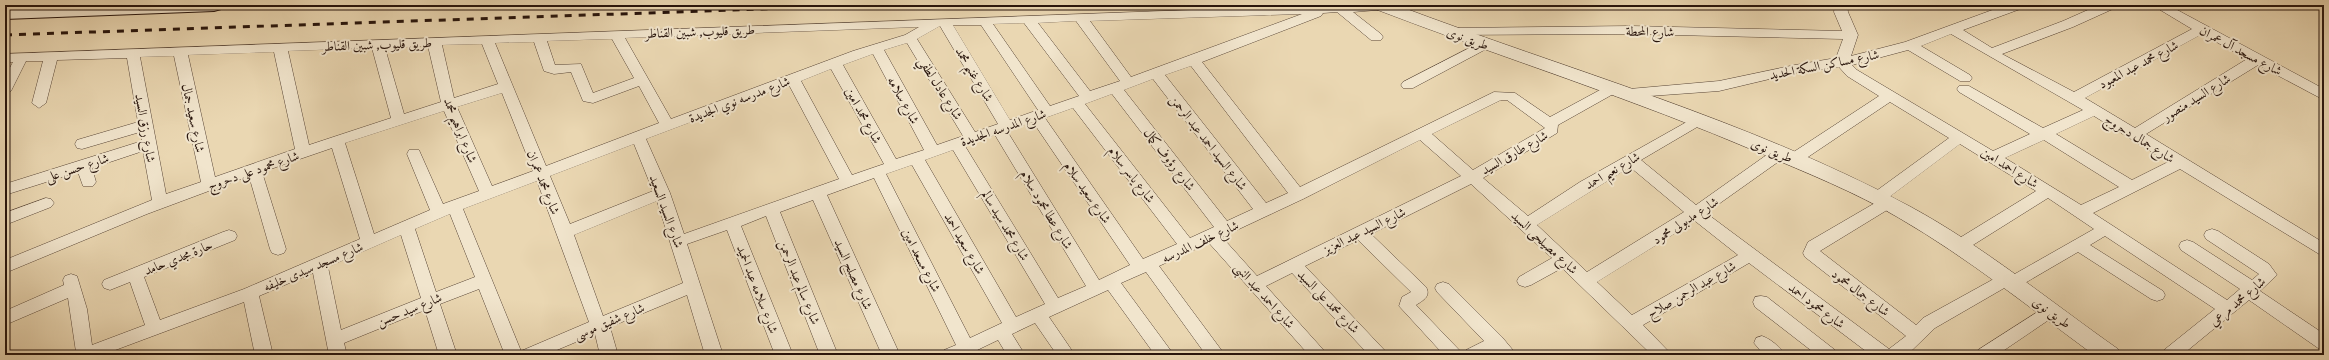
<svg xmlns="http://www.w3.org/2000/svg" width="2329" height="360" font-family="'Gentium Book Plus',Amiri,serif">
  <style>
    .lines { fill: none; stroke-linecap: round; stroke-linejoin: round }
    .minor-casing { stroke: #584536; stroke-width: 1 }
    .tertiary-casing { stroke: #584536; stroke-width: 1 }
    .secondary-casing { stroke: #27140c; stroke-width: 2 }
    .minor { fill: #f1e5cd; fill-rule: evenodd }
    .tertiary { fill: #f1e5cd; fill-rule: evenodd }
    .secondary { fill: #f1e5cd; fill-rule: evenodd }
    .rail { stroke: #27140c; stroke-width: 3; stroke-dasharray: 7 7; stroke-linecap: butt }
    .labels { text-anchor: middle; stroke-width: 4; stroke-linejoin: round; paint-order: stroke }
    .street-label { font-size: 13px; fill: #27140c; stroke: #f1e5cd }
  </style>
  <rect width="100%" height="100%" fill="#ead7b2"/>
  <filter id="stains"><feTurbulence type="fractalNoise" baseFrequency=".005" numOctaves="4"/><feColorMatrix values="0 0 0 0 .2 0 0 0 0 .09 0 0 0 0 .02 0 0 0 .5 -.17"/></filter>
  <radialGradient id="worn" r=".72"><stop offset=".6" stop-color="#630" stop-opacity="0"/><stop offset="1" stop-color="#630" stop-opacity=".3"/></radialGradient>
  <g class="lines">
    <defs>
      <g id="minor">
        <path d="M 1325,5 L 1402,5 L 1401,8 L 1353,12 L 1381,34 L 1383,37 L 1381,40 L 1371,40 L 1337,12 L 1323,13 L 1321,16 L 1202,62 L 1300,187 L 1494,92 L 1515,93 L 1550,117 L 1611,84 L 1616,86 L 1618,90 L 1719,81 L 1795,65 L 1836,58 L 1843,39 L 1631,34 L 1444,35 L 1442,32 L 1449,28 L 1631,26 L 1842,31 L 1834,12 L 1835,5 L 1847,5 L 1848,12 L 1858,35 L 1851,56 L 1905,42 L 2006,5 L 2024,5 L 2023,8 L 1963,30 L 1992,48 L 2063,21 L 2099,5 L 2116,5 L 2115,8 L 2073,27 L 2002,54 L 2074,92 L 2192,29 L 2152,5 L 2168,5 L 2324,89 L 2324,100 L 2258,65 L 2146,134 L 2324,243 L 2324,257 L 2180,169 L 2093,213 L 2227,300 L 2240,289 L 2181,250 L 2179,246 L 2181,242 L 2187,240 L 2193,242 L 2252,280 L 2259,274 L 2206,239 L 2204,235 L 2206,231 L 2212,229 L 2218,231 L 2269,264 L 2277,275 L 2260,291 L 2324,334 L 2324,350 L 2318,348 L 2249,300 L 2182,355 L 2161,355 L 2164,350 L 2215,309 L 2105,236 L 2090,245 L 2163,291 L 2165,295 L 2163,299 L 2157,301 L 2151,299 L 2078,252 L 2018,287 L 2012,289 L 2006,287 L 1935,328 L 1907,355 L 1871,355 L 1749,263 L 1643,325 L 1672,355 L 1652,355 L 1562,268 L 1531,285 L 1525,287 L 1519,285 L 1517,281 L 1519,277 L 1552,258 L 1471,184 L 1371,234 L 1426,287 C 1431,296 1424,300 1416,305 L 1464,355 L 1466,350 L 1484,341 L 1437,292 L 1435,288 L 1437,284 L 1443,282 L 1449,284 L 1502,337 L 1517,355 L 1497,355 L 1494,351 L 1487,355 L 1444,355 L 1399,306 L 1402,297 L 1411,292 L 1358,240 L 1305,266 L 1389,355 L 1369,355 L 1292,273 L 1266,286 L 1328,355 L 1309,355 L 1209,243 L 1159,266 L 1225,355 L 1206,355 L 1146,272 L 1121,283 L 1174,355 L 1155,355 L 1108,290 L 1049,317 L 1075,355 L 1057,355 L 1035,323 L 1012,334 L 1025,355 L 1007,355 L 998,340 L 967,355 L 941,355 L 944,350 L 956,345 L 874,178 L 827,195 L 900,355 L 882,355 L 813,200 L 780,212 L 838,355 L 820,355 L 766,216 L 741,226 L 793,355 L 775,355 L 727,230 L 687,244 L 723,355 L 705,355 L 687,295 L 610,327 L 618,355 L 600,355 L 595,334 L 545,355 L 505,355 L 479,289 L 440,304 L 457,355 L 439,355 L 425,310 L 344,343 L 347,355 L 329,355 L 313,273 L 259,296 L 273,355 L 255,355 L 244,302 L 102,355 L 74,355 L 76,352 L 68,298 L 5,325 L 5,311 L 64,285 L 63,280 L 65,276 L 71,274 L 77,276 L 87,309 L 92,345 L 145,325 L 130,282 L 110,290 L 104,288 L 102,284 L 104,280 L 223,232 L 229,230 L 235,232 L 237,236 L 235,240 L 144,277 L 160,320 L 244,289 L 360,239 L 332,148 L 262,172 L 286,249 L 284,253 L 278,255 L 272,253 L 270,249 L 249,176 L 147,214 L 5,273 L 5,260 L 152,200 L 143,151 L 92,168 L 96,182 L 93,186 L 83,186 L 78,172 L 5,195 L 5,184 L 142,141 L 140,132 L 82,149 L 77,148 L 75,144 L 77,140 L 138,122 L 127,58 L 57,60 L 46,103 L 39,108 L 32,103 L 43,61 L 26,61 L 11,91 L 6,93 L 5,77 L 13,62 L 5,62 L 5,54 ZM 1302,14 L 1131,77 L 1090,21 ZM 1076,21 L 1120,81 L 1090,91 L 1038,23 ZM 1024,23 L 1079,96 L 1050,106 L 993,24 ZM 953,25 L 981,25 L 1038,110 L 1010,120 ZM 940,26 L 998,124 L 975,132 L 917,39 ZM 919,27 L 905,35 L 853,51 L 671,119 L 625,38 ZM 1951,34 L 2083,110 L 2043,128 L 1969,86 L 1959,86 L 1957,89 L 1959,92 L 2030,134 L 1993,151 L 1857,70 L 1852,65 L 1908,50 L 1960,81 L 1970,81 L 1972,78 L 1970,75 L 1921,46 ZM 2202,34 L 2247,59 L 2135,128 L 2085,98 ZM 612,39 L 634,78 L 593,93 L 581,64 L 555,65 L 547,41 ZM 534,42 L 544,71 L 554,74 L 571,72 L 583,101 L 593,103 L 639,86 L 659,123 L 546,166 L 495,43 ZM 907,43 L 963,136 L 937,145 L 884,50 ZM 482,44 L 498,84 L 454,98 L 442,45 ZM 428,46 L 441,102 L 404,114 L 385,48 ZM 372,48 L 391,118 L 309,145 L 288,51 ZM 274,52 L 295,149 L 215,177 L 188,55 ZM 873,54 L 924,150 L 896,159 L 843,65 ZM 174,56 L 201,182 L 166,194 L 140,57 ZM 1191,66 L 1288,193 L 1266,203 L 1165,75 ZM 1839,67 L 1847,76 L 1879,96 L 1789,155 L 1787,159 L 1789,163 L 1799,163 L 1890,102 L 1949,138 L 1872,194 L 1869,198 L 1875,203 L 1808,242 L 1803,253 L 1805,257 L 1906,336 L 1889,349 L 1706,213 L 1785,157 L 1787,153 L 1785,149 L 1775,149 L 1696,205 L 1641,160 L 1704,123 L 1706,120 L 1704,117 L 1699,115 L 1580,182 L 1528,216 L 1483,178 L 1557,133 L 1558,125 L 1615,93 L 1617,96 L 1622,98 L 1719,91 L 1795,73 ZM 831,69 L 884,164 L 852,175 L 801,81 ZM 1153,79 L 1253,209 L 1227,221 L 1124,90 ZM 789,85 L 839,179 L 684,234 L 670,193 L 646,139 ZM 502,93 L 533,171 L 492,186 L 457,107 ZM 1112,94 L 1214,227 L 1190,238 L 1085,104 ZM 1501,100 L 1507,100 L 1545,128 L 1473,170 L 1432,134 ZM 1073,108 L 1177,244 L 1143,259 L 1045,118 ZM 444,111 L 479,191 L 443,204 L 419,150 L 409,150 L 407,154 L 430,210 L 374,234 L 345,143 ZM 2094,116 L 2168,162 L 2132,180 L 2056,134 ZM 1033,122 L 1130,265 L 1099,280 L 1007,131 ZM 995,135 L 1086,286 L 1058,298 L 965,146 ZM 1420,140 L 1461,176 L 1257,276 L 1222,237 L 1303,199 ZM 2044,140 L 2119,187 L 2081,205 L 2005,158 ZM 634,144 L 653,191 L 570,224 L 550,176 ZM 1960,144 L 2036,191 L 1953,242 L 1951,246 L 1953,250 L 1959,252 L 1965,250 L 2048,198 L 2094,229 L 2013,275 L 2007,273 L 2001,275 L 1923,318 L 1916,325 L 1820,251 L 1892,207 L 1895,203 L 1892,199 L 1888,198 ZM 953,150 L 1045,304 L 1016,317 L 925,160 ZM 912,165 L 1002,323 L 970,338 L 886,174 ZM 1630,167 L 1684,212 L 1587,272 L 1537,225 ZM 537,181 L 589,322 L 521,351 L 463,209 ZM 657,201 L 683,283 L 603,316 L 574,235 ZM 450,214 L 475,277 L 436,292 L 415,229 ZM 1695,221 L 1738,255 L 1632,315 L 1597,282 ZM 401,235 L 421,298 L 341,330 L 328,267 Z"/>
        <path d="M 1485,40 L 1492,44 L 1490,47 L 1413,88 L 1403,88 L 1401,85 L 1403,82 Z"/>
        <path d="M 46,198 L 51,199 L 54,203 L 51,207 L 5,225 L 5,213 Z"/>
        <path d="M 1761,296 L 1767,297 L 1835,350 L 1838,355 L 1817,355 L 1755,307 L 1753,302 L 1755,297 Z"/>
        <path d="M 2050,304 L 2056,305 L 2058,310 L 2056,315 L 1997,355 L 1975,355 L 1978,350 Z"/>
        <path d="M 1762,336 C 1771,339 1780,347 1785,355 L 1764,355 L 1754,343 L 1756,338 Z"/>
      </g>
      <path id="tertiary" d="M 1373,5 L 1396,5 C 1568,70 1749,120 1911,207 C 1983,246 2051,302 2118,349 L 2121,355 L 2094,355 C 2030,308 1968,258 1899,218 C 1855,192 1807,173 1760,153 C 1634,99 1503,58 1375,9 Z"/>
      <path id="secondary" d="M 62,5 L 223,5 L 221,9 L 214,11 L 5,19 L 5,7 Z"/>
    </defs>
    <use href="#minor" class="minor-casing"/>
    <use href="#tertiary" class="tertiary-casing"/>
    <use href="#secondary" class="secondary-casing"/>
    <use href="#minor" class="minor"/>
    <use href="#tertiary" class="tertiary"/>
    <use href="#secondary" class="secondary"/>
    <path class="rail" d="M 5,35 L 880,5"/>
  </g>
  <g class="labels">
    <g class="street-label">
      <text transform="translate(700 31) rotate(-2)" y="5">طريق قليوب, شبين القناطر</text>
      <text transform="translate(1650 31) rotate(1)" y="5">شارع المحطة</text>
      <text transform="translate(1468 38) rotate(20)" y="5">طريق نوى</text>
      <text transform="translate(377 44) rotate(-2)" y="5">طريق قليوب, شبين القناطر</text>
      <text transform="translate(2241 50) rotate(28)" y="5">شارع مسجد آل عمران</text>
      <text transform="translate(1824 64) rotate(-11)" y="5">شارع مساكن السكة الحديد</text>
      <text transform="translate(2138 64) rotate(-28)" y="5">شارع محمد عبد المعبود</text>
      <text transform="translate(975 74) rotate(59)" y="5">شارع غنيم محمد</text>
      <text transform="translate(941 88) rotate(58)" y="5">شارع عادل لطفي</text>
      <text transform="translate(2196 97) rotate(-32)" y="5">شارع السيد منصور</text>
      <text transform="translate(739 99) rotate(-21)" y="5">شارع مدرسه نوي الجديدة</text>
      <text transform="translate(904 100) rotate(61)" y="5">شارع سلامه</text>
      <text transform="translate(864 115) rotate(61)" y="5">شارع محمد امين</text>
      <text transform="translate(194 118) rotate(78)" y="5">شارع سعيد جمال</text>
      <text transform="translate(1003 127) rotate(-19)" y="5">شارع المدرسه الجديدة</text>
      <text transform="translate(146 128) rotate(80)" y="5">شارع رزق السيد</text>
      <text transform="translate(461 130) rotate(68)" y="5">شارع ابراهيم محمد</text>
      <text transform="translate(2140 138) rotate(32)" y="5">شارع جمال دحروج</text>
      <text transform="translate(1209 142) rotate(52)" y="5">شارع السيد احمد عبد الرحمن</text>
      <text transform="translate(1772 150) rotate(22)" y="5">طريق نوى</text>
      <text transform="translate(1514 152) rotate(-30)" y="5">شارع طارق السيد</text>
      <text transform="translate(1170 159) rotate(52)" y="5">شارع رؤوف كمال</text>
      <text transform="translate(77 167) rotate(-18)" y="5">شارع حسن على</text>
      <text transform="translate(2010 167) rotate(32)" y="5">شارع احمد امين</text>
      <text transform="translate(253 170) rotate(-19)" y="5">شارع محمود على دحروج</text>
      <text transform="translate(1612 170) rotate(-30)" y="5">شارع نعيم احمد</text>
      <text transform="translate(1132 174) rotate(52)" y="5">شارع ياسر سلام</text>
      <text transform="translate(544 182) rotate(68)" y="5">شارع محمد عمران</text>
      <text transform="translate(1088 192) rotate(55)" y="5">شارع سعيد سلام</text>
      <text transform="translate(1047 209) rotate(59)" y="5">شارع عطا محمود سلام</text>
      <text transform="translate(667 211) rotate(70)" y="5">شارع السيد السعيد</text>
      <text transform="translate(1685 220) rotate(-33)" y="5">شارع مدبولى محمود</text>
      <text transform="translate(1006 225) rotate(59)" y="5">شارع محمد سيد سالم</text>
      <text transform="translate(1364 230) rotate(-26)" y="5">شارع السيد عبد العزيز</text>
      <text transform="translate(1200 241) rotate(-25)" y="5">شارع خلف المدرسه</text>
      <text transform="translate(1545 242) rotate(43)" y="5">شارع مصيلحى السيد</text>
      <text transform="translate(965 243) rotate(60)" y="5">شارع سعيد احمد</text>
      <text transform="translate(178 257) rotate(-22)" y="5">حارة مجدي حامد</text>
      <text transform="translate(922 260) rotate(63)" y="5">شارع مسعد امين</text>
      <text transform="translate(313 266) rotate(-23)" y="5">شارع مسجد سيدى خليفه</text>
      <text transform="translate(854 274) rotate(66)" y="5">شارع مصلح السيد</text>
      <text transform="translate(800 282) rotate(68)" y="5">شارع سالم عبد الرحمن</text>
      <text transform="translate(758 289) rotate(69)" y="5">شارع سلامه عبد الحميد</text>
      <text transform="translate(1691 289) rotate(-30)" y="5">شارع عبد الرحمن صلاح</text>
      <text transform="translate(1861 292) rotate(37)" y="5">شارع جمال محمود</text>
      <text transform="translate(1265 295) rotate(48)" y="5">شارع احمد عبد النبى</text>
      <text transform="translate(1329 301) rotate(46)" y="5">شارع محمد على السيد</text>
      <text transform="translate(2237 301) rotate(-40)" y="5">شارع محمد مرعي</text>
      <text transform="translate(1817 305) rotate(37)" y="5">شارع محمود احمد</text>
      <text transform="translate(409 309) rotate(-22)" y="5">شارع سيد حسن</text>
      <text transform="translate(2052 312) rotate(36)" y="5">طريق نوى</text>
      <text transform="translate(609 321) rotate(-23)" y="5">شارع شفيق موسى</text>
    </g>
  </g>
  <rect width="2329" height="360" fill="none" stroke="#ead7b2" stroke-width="20"/>
  <rect x="6" y="6" width="2317" height="348" fill="none" stroke="#27140c" stroke-width="2"/>
  <rect x="10" y="10" width="2309" height="340" fill="none" stroke="#27140c"/>
  <rect width="100%" height="100%" filter="url(#stains)"/>
  <rect width="100%" height="100%" fill="url(#worn)"/>
</svg>
